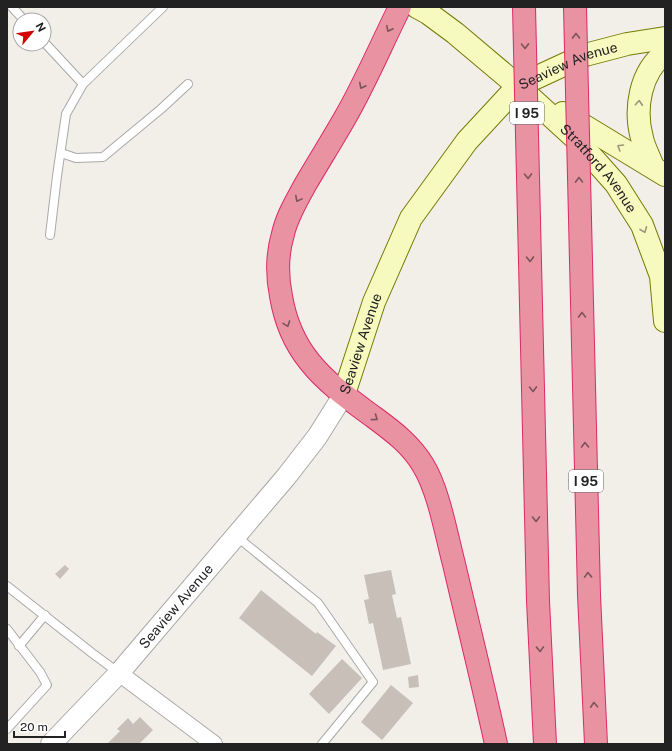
<svg xmlns="http://www.w3.org/2000/svg" width="672" height="751" font-family="'Public Sans',sans-serif">
  <style>
    .building { fill: #c7bfb8 }
    .lines { fill: none; stroke-linecap: round; stroke-linejoin: round }
    .service-casing { stroke: #a9a9a9; stroke-width: 10 }
    .minor-casing { stroke: #a9a9a9; stroke-width: 18 }
    .tertiary-casing { stroke: #a9a9a9; stroke-width: 22 }
    .secondary-casing { stroke: #707d05; stroke-width: 24 }
    .motorway-casing { stroke: #dc2a67; stroke-width: 24 }
    .service { stroke: #fff; stroke-width: 8 }
    .minor { stroke: #fff; stroke-width: 16 }
    .tertiary { stroke: #fff; stroke-width: 20 }
    .secondary { stroke: #f7fabf; stroke-width: 22 }
    .motorway { stroke: #e892a2; stroke-width: 22 }
    .motorway-bridge-casing { stroke: #dc2a67; stroke-width: 24; stroke-linecap: butt }
    .motorway-bridge { stroke: #e892a2; stroke-width: 22 }
    .oneway { stroke: #7b545c }
    .oneway2 { stroke: #979978 }
    .labels { text-anchor: middle; stroke-width: 4; stroke-linejoin: round; paint-order: stroke }
    .shield { fill: #fff; stroke: #646464; stroke-width: 1 }
    .shield-label { font-size: 13px; font-weight: bold; fill: #222 }
    .street-label { font-size: 14px; fill: #222; stroke: #fff }
  </style>
  <rect width="100%" height="100%" fill="#f2efe9"/>
  <g class="building">
    <path d="M 65,565 L 69,569 L 60,579 L 55,574 Z"/>
    <path d="M 391,570 L 396,594 L 392,595 L 397,618 L 401,617 L 411,664 L 383,670 L 373,623 L 369,624 L 364,600 L 369,599 L 364,575 Z"/>
    <path d="M 261,590 L 316,634 L 317,632 L 336,646 L 312,676 L 239,618 Z"/>
    <path d="M 342,659 L 362,678 L 329,714 L 309,694 Z"/>
    <path d="M 418,675 L 419,687 L 409,688 L 408,677 Z"/>
    <path d="M 391,685 L 413,703 L 382,740 L 361,722 Z"/>
    <path d="M 140,717 L 153,730 L 139,744 L 107,744 L 120,731 L 117,729 L 128,718 L 133,724 Z"/>
  </g>
  <g class="lines">
    <defs>
      <g id="service">
        <path d="M 12,7 L 24,20"/>
        <path d="M 44,42 L 83,84"/>
        <path d="M 61,153 L 76,158 L 103,157 L 161,109 L 188,84"/>
        <path d="M 50,235 L 57,176 L 66,114 L 83,84 L 163,7"/>
        <path d="M 236,536 L 318,603 L 373,682 L 322,744"/>
        <path d="M 7,586 L 92,653 L 119,673"/>
        <path d="M 7,629 L 40,672 L 47,685 L 7,729"/>
        <path d="M 19,646 L 45,615"/>
      </g>
      <path id="minor" d="M 119,673 L 214,744"/>
      <g id="tertiary">
        <path id="s1" d="M 51,744 L 119,673 L 286,477 L 317,437 L 344,394"/>
      </g>
      <g id="secondary">
        <path id="s2" d="M 417,7 L 428,13 L 455,33 L 518,86 L 576,139 L 616,184 L 642,225 L 661,276 L 665,321"/>
        <path d="M 563,113 L 665,175"/>
        <path d="M 653,167 C 650,158 644,148 642,138 C 634,109 640,72 665,53"/>
        <path id="s3" d="M 344,394 L 374,302 L 411,218 L 467,141 L 518,86 L 585,55 L 627,44 L 665,38"/>
      </g>
      <g id="motorway">
        <path d="M 400,7 C 382,43 366,81 346,116 C 333,139 319,161 305,185 C 297,200 287,216 283,234 C 277,254 277,276 281,296 C 285,320 293,341 309,361 C 327,384 352,401 375,418 C 394,432 411,445 423,465 C 439,491 446,534 454,564 C 468,624 483,684 496,744"/>
        <path d="M 580,219 L 589,595 L 596,744"/>
        <path d="M 529,220 L 538,601 L 545,744"/>
      </g>
    </defs>
    <use href="#service" class="service-casing"/>
    <use href="#minor" class="minor-casing"/>
    <use href="#tertiary" class="tertiary-casing"/>
    <use href="#secondary" class="secondary-casing"/>
    <use href="#motorway" class="motorway-casing"/>
    <use href="#service" class="service"/>
    <use href="#minor" class="minor"/>
    <use href="#tertiary" class="tertiary"/>
    <use href="#secondary" class="secondary"/>
    <use href="#motorway" class="motorway"/>
    <defs>
      <g id="motorway-bridge">
        <path d="M 524,7 L 529,220"/>
        <path d="M 575,7 L 580,219"/>
      </g>
    </defs>
    <use href="#motorway-bridge" class="motorway-bridge-casing"/>
    <use href="#motorway-bridge" class="motorway-bridge"/>
  </g>
  <defs><path id="oneway-chevron" d="M-2-3.5L2.5 0L-2 3.5" fill="none" stroke-width="1.6" stroke-linecap="round" stroke-linejoin="round"/></defs>
  <g class="oneway">
    <use href="#oneway-chevron" transform="translate(389 29) rotate(116)"/>
    <use href="#oneway-chevron" transform="translate(576 36) rotate(-91)"/>
    <use href="#oneway-chevron" transform="translate(525 46) rotate(89)"/>
    <use href="#oneway-chevron" transform="translate(362 86) rotate(117)"/>
    <use href="#oneway-chevron" transform="translate(528 176) rotate(89)"/>
    <use href="#oneway-chevron" transform="translate(579 180) rotate(-91)"/>
    <use href="#oneway-chevron" transform="translate(298 199) rotate(118)"/>
    <use href="#oneway-chevron" transform="translate(530 259) rotate(89)"/>
    <use href="#oneway-chevron" transform="translate(582 315) rotate(-91)"/>
    <use href="#oneway-chevron" transform="translate(287 324) rotate(70)"/>
    <use href="#oneway-chevron" transform="translate(533 389) rotate(89)"/>
    <use href="#oneway-chevron" transform="translate(375 418) rotate(37)"/>
    <use href="#oneway-chevron" transform="translate(585 445) rotate(-91)"/>
    <use href="#oneway-chevron" transform="translate(536 519) rotate(89)"/>
    <use href="#oneway-chevron" transform="translate(588 575) rotate(-92)"/>
    <use href="#oneway-chevron" transform="translate(540 649) rotate(88)"/>
    <use href="#oneway-chevron" transform="translate(594 705) rotate(-93)"/>
  </g>
  <g class="oneway2">
    <use href="#oneway-chevron" transform="translate(639 103) rotate(-86)"/>
    <use href="#oneway-chevron" transform="translate(620 147) rotate(-149)"/>
    <use href="#oneway-chevron" transform="translate(644 230) rotate(68)"/>
  </g>
  <g class="labels">
    <g class="shield">
      <rect x="510" y="102" width="34" height="22" rx="3"/>
      <rect x="569" y="470" width="34" height="22" rx="3"/>
    </g>
    <g class="shield-label">
      <text x="527" y="118">I 95</text>
      <text x="586" y="486">I 95</text>
    </g>
    <g class="street-label">
      <text dy="5" stroke="none"><textPath href="#s3" startOffset="413">Seaview Avenue</textPath></text>
      <text dy="5" stroke="none"><textPath href="#s2" startOffset="244">Stratford Avenue</textPath></text>
      <text dy="5" stroke="none"><textPath href="#s3" startOffset="53">Seaview Avenue</textPath></text>
      <text dy="5" stroke="none"><textPath href="#s1" startOffset="186">Seaview Avenue</textPath></text>
    </g>
  </g>
  <rect width="672" height="751" fill="none" stroke="#222222" stroke-width="16"/>
  <g transform="translate(32 32) rotate(61)"><circle r="19" fill="#ffffff" stroke="#a7a7a7"/>
  <path d="M0-3L7 15L0 10L-7 15Z" fill="#d40000"/>
  <text y="-6" font-size="11" font-weight="bold" text-anchor="middle" fill="#222222">N</text>
  </g>
  <path d="M14 731v6h51v-6" fill="none" stroke="#222222" stroke-width="2"/>
  <text x="20" y="731" font-size="12" fill="#222222" stroke="#ffffff" stroke-width="3" paint-order="stroke">20 m</text>
</svg>
